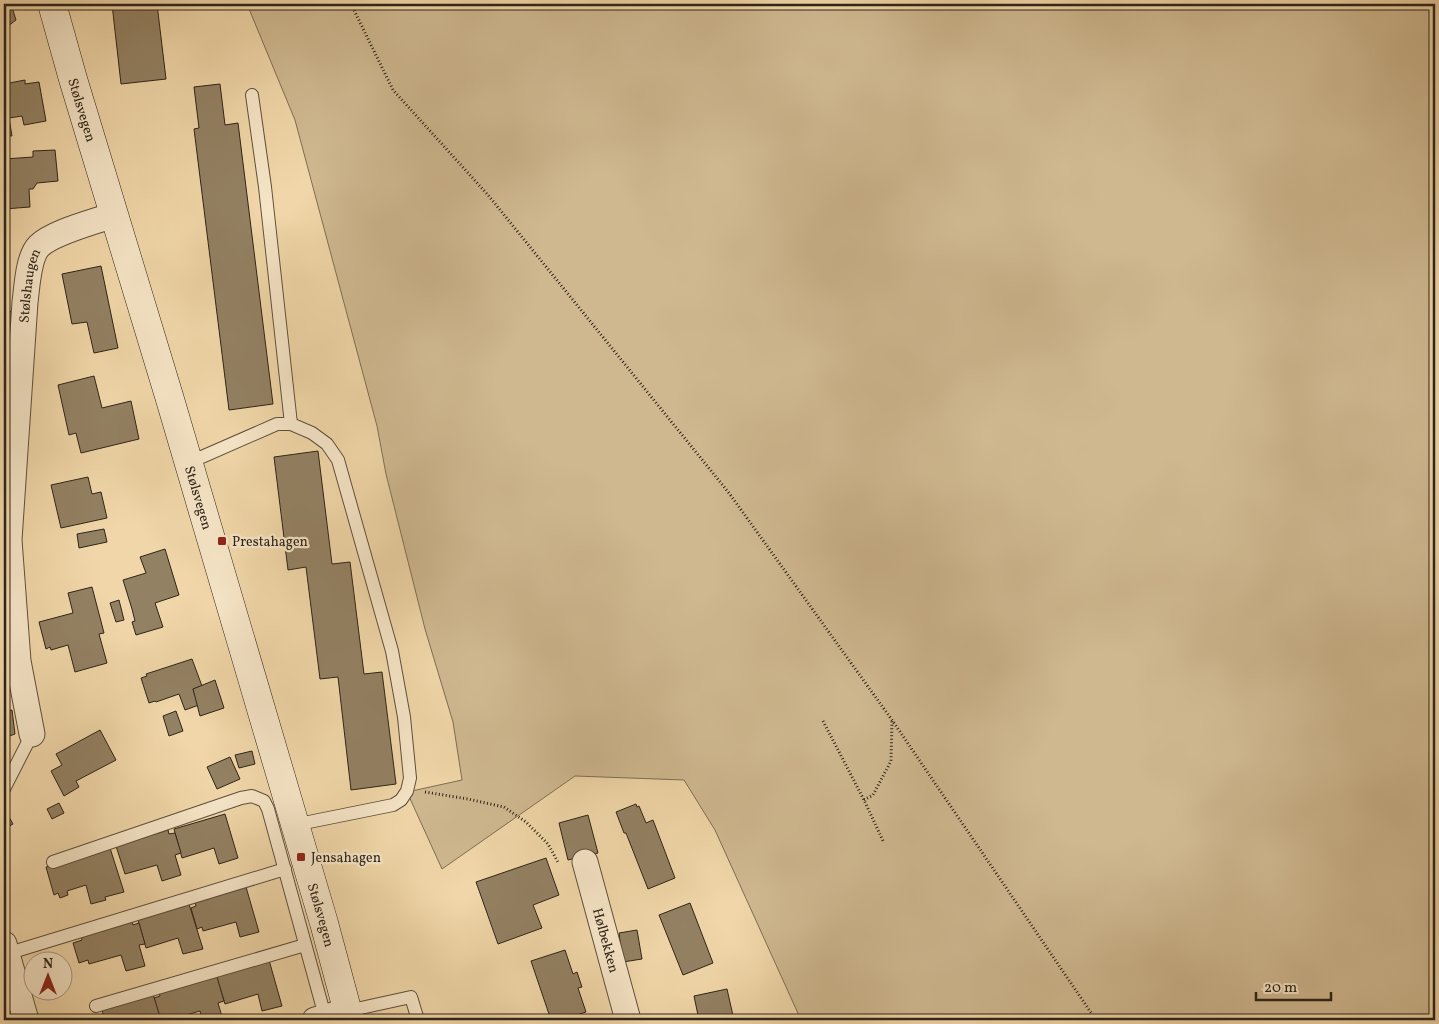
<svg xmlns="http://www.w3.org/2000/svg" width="1439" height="1024" font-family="Vollkorn,serif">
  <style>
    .green { fill: #cfb890; stroke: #7e6e54 }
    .building { fill: #938163; stroke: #2e2418 }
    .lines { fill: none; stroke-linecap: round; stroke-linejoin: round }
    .lane-casing { stroke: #5e503c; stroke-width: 14 }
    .street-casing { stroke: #5e503c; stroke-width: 27 }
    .secondary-casing { stroke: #2e2418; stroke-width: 29 }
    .path { stroke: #2e2418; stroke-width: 3; stroke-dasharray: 1 2.5; stroke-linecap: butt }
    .lane { stroke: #f5e4c6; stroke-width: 12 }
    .street { stroke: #f5e4c6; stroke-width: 25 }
    .secondary { stroke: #f5e4c6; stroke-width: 28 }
    .poi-dot { fill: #8f2418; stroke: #f5e4c6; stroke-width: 2 }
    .labels { text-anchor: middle; stroke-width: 4.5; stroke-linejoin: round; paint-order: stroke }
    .street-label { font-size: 14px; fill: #2e2418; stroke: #f5e4c6 }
    .poi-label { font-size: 14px; fill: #2e2418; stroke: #f5e4c6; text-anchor: start }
  </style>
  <rect width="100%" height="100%" fill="#f0d6a8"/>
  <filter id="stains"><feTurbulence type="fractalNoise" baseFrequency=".004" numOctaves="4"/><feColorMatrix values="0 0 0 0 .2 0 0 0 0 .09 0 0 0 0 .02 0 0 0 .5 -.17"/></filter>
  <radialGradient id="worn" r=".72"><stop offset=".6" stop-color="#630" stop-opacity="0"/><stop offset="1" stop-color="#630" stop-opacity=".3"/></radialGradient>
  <path class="green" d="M 247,4 L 1435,4 L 1435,1020 L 801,1020 L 715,830 L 684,780 L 575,776 L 442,869 L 407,792 L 462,780 L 453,722 L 425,629 L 386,474 L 377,426 L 295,120 Z"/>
  <g class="building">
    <path d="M 4,4 L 11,4 L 12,7 L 4,12 Z"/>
    <path d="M 112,4 L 157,4 L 166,79 L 121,84 Z"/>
    <path d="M 12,7 L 16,20 L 4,29 L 4,12 Z"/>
    <path d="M 25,80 L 25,84 L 39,82 L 46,121 L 24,125 L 22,116 L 9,118 L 12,136 L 4,135 L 4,84 Z"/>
    <path d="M 220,84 L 225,125 L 238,123 L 273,404 L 229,410 L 194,129 L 199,128 L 194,87 Z"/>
    <path d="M 55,150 L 58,181 L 37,183 L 33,189 L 29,189 L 30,207 L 4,209 L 4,159 L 33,157 L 33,151 Z"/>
    <path d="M 101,266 L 118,348 L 94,353 L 87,322 L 72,324 L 62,274 Z"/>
    <path d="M 4,311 L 15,312 L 11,342 L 4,341 Z"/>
    <path d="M 94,376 L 102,408 L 131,401 L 139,439 L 81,453 L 76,433 L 69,435 L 58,385 Z"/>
    <path d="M 318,451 L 332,564 L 350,562 L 364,674 L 382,672 L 396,784 L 351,790 L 338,677 L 320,679 L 306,567 L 288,570 L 274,457 Z"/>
    <path d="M 88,477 L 92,494 L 101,492 L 107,518 L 61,528 L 51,485 Z"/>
    <path d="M 104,529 L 107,542 L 79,548 L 77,534 Z"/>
    <path d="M 165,549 L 179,595 L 155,603 L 163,627 L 136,635 L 132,622 L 135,621 L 132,609 L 123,580 L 146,573 L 140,557 Z"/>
    <path d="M 92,587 L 104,633 L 99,634 L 107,663 L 75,672 L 68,645 L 51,650 L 50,647 L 46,649 L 39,622 L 73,613 L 68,593 Z"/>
    <path d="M 119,600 L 124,620 L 116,622 L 110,603 Z"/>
    <path d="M 4,644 L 8,667 L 4,684 Z"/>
    <path d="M 192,659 L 202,686 L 193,689 L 199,705 L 185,710 L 179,694 L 156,702 L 155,701 L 149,703 L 141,678 L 147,676 L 146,674 Z"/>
    <path d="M 215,680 L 224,708 L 200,716 L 193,689 Z"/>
    <path d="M 12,710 L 15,734 L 4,738 L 4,711 Z"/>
    <path d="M 176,711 L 183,731 L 169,736 L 163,716 Z"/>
    <path d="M 100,730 L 116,760 L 76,781 L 79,787 L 64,796 L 51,771 L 62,765 L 56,754 Z"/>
    <path d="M 252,751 L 255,764 L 239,768 L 235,755 Z"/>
    <path d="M 230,757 L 240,779 L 217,789 L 207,767 Z"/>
    <path d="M 59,803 L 64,813 L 52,819 L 47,809 Z"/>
    <path d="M 636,804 L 637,807 L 639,806 L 646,823 L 653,820 L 675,878 L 648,889 L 626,833 L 624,833 L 616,812 Z"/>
    <path d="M 4,808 L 13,824 L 4,829 Z"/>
    <path d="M 225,814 L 238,858 L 219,864 L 214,848 L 182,858 L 174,829 Z"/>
    <path d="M 588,815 L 598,853 L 568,860 L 559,823 Z"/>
    <path d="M 168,830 L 169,834 L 175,833 L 181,853 L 175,855 L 181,875 L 162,881 L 157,865 L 125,874 L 116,846 Z"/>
    <path d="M 110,848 L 124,892 L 105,897 L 106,900 L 91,904 L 86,885 L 67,891 L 68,895 L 60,898 L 58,893 L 54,895 L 46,867 Z"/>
    <path d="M 546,858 L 559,895 L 533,905 L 542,928 L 498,944 L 476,882 Z"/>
    <path d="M 246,887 L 259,932 L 240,937 L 236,922 L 203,931 L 202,927 L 197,929 L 191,908 L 196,906 L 195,902 Z"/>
    <path d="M 690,903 L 713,963 L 683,975 L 659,915 Z"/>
    <path d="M 189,904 L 203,949 L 183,954 L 178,938 L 146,948 L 138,920 Z"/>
    <path d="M 132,921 L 133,925 L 139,923 L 145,944 L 139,945 L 145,966 L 126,971 L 121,955 L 89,964 L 88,960 L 79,963 L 73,943 L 82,940 L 81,936 Z"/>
    <path d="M 637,930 L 642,959 L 623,962 L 619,933 Z"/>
    <path d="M 565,950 L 573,974 L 577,972 L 582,987 L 578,988 L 586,1012 L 562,1020 L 551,1020 L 531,961 Z"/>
    <path d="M 269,960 L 282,1006 L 262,1011 L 258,994 L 225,1004 L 216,975 Z"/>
    <path d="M 217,977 L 224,1001 L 218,1003 L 223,1020 L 202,1020 L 200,1011 L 169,1020 L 166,1017 L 160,1019 L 154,998 L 160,996 L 159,992 Z"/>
    <path d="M 727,989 L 734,1020 L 699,1020 L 694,996 Z"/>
    <path d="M 153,994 L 161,1020 L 90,1020 L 89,1017 L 103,1014 L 102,1009 Z"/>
    <path d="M 4,1013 L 7,1013 L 9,1020 L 4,1020 Z"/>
  </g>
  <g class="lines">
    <defs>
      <g id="lane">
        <path d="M 252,95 L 265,187 L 291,424"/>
        <path d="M 188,463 L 277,424 L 291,424 L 312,433 L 327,444 L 338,460 L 392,651 L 404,717 L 410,778 L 407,791 L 401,800 L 393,805 L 294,825"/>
        <path d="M 4,789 L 32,734"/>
        <path d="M 53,862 L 241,798 L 252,796 L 264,801 L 268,809 L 326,1020"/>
        <path d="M 6,954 L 285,869"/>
        <path d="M 96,1006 L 305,945"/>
        <path d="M 347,1011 L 411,997 L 418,1020"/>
      </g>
      <g id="street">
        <path id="s1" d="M 32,734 L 18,661 L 9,540 L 25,302 C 27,288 28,257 39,246 C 53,232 94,222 113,215"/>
        <path id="s2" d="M 585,862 L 628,1020"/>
        <path d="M 4,944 L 26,1020"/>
        <path d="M 315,1020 L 347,1011"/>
      </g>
      <g id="secondary">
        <path id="s3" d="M 52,4 L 73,79 L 169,396 L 324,923 L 350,1020"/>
      </g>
    </defs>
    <use href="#lane" class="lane-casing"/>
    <use href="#street" class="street-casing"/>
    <use href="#secondary" class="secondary-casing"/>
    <g class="path">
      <path d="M 351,4 L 393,90 L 488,195 L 729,493 L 892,720 L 1096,1020"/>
      <path d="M 823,721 L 864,800 L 884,843"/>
      <path d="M 425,792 L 468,799 L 504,807 L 526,822 L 548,844 L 559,864"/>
      <path d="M 864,800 L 873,795 L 891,761 L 892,721"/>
    </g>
    <use href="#lane" class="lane"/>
    <use href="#street" class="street"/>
    <use href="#secondary" class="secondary"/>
  </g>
  <g class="poi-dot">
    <rect x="217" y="536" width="10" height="10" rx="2.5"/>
    <rect x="296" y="852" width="10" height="10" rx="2.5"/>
  </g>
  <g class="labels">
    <g class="street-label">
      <text dy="5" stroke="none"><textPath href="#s3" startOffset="110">Stølsvegen</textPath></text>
      <text dy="5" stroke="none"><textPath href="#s1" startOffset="451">Stølshaugen</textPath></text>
      <text dy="5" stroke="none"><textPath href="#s3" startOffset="515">Stølsvegen</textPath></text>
      <text dy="5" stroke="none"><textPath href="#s3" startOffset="950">Stølsvegen</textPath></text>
      <text dy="5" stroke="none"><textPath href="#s2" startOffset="81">Hølbekken</textPath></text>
    </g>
    <g class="poi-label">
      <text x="232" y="546">Prestahagen</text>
      <text x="311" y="862">Jensahagen</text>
    </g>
  </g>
  <rect width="1439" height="1024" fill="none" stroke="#f0d6a8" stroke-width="20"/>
  <rect x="5" y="5" width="1429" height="1014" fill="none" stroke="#2e2418" stroke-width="2.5"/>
  <rect x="10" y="10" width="1419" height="1004" fill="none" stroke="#2e2418"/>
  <g transform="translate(48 976)"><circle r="24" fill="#f5e4c6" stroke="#a59780"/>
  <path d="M0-4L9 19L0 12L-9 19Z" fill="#8f2418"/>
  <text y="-8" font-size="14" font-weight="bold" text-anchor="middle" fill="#2e2418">N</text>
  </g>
  <path d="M1256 992v8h75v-8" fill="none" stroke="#2e2418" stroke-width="2.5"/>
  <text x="1264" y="992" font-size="15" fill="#2e2418" stroke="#f5e4c6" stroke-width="4" paint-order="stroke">20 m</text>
  <rect width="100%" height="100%" filter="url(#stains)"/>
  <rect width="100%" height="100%" fill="url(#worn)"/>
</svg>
